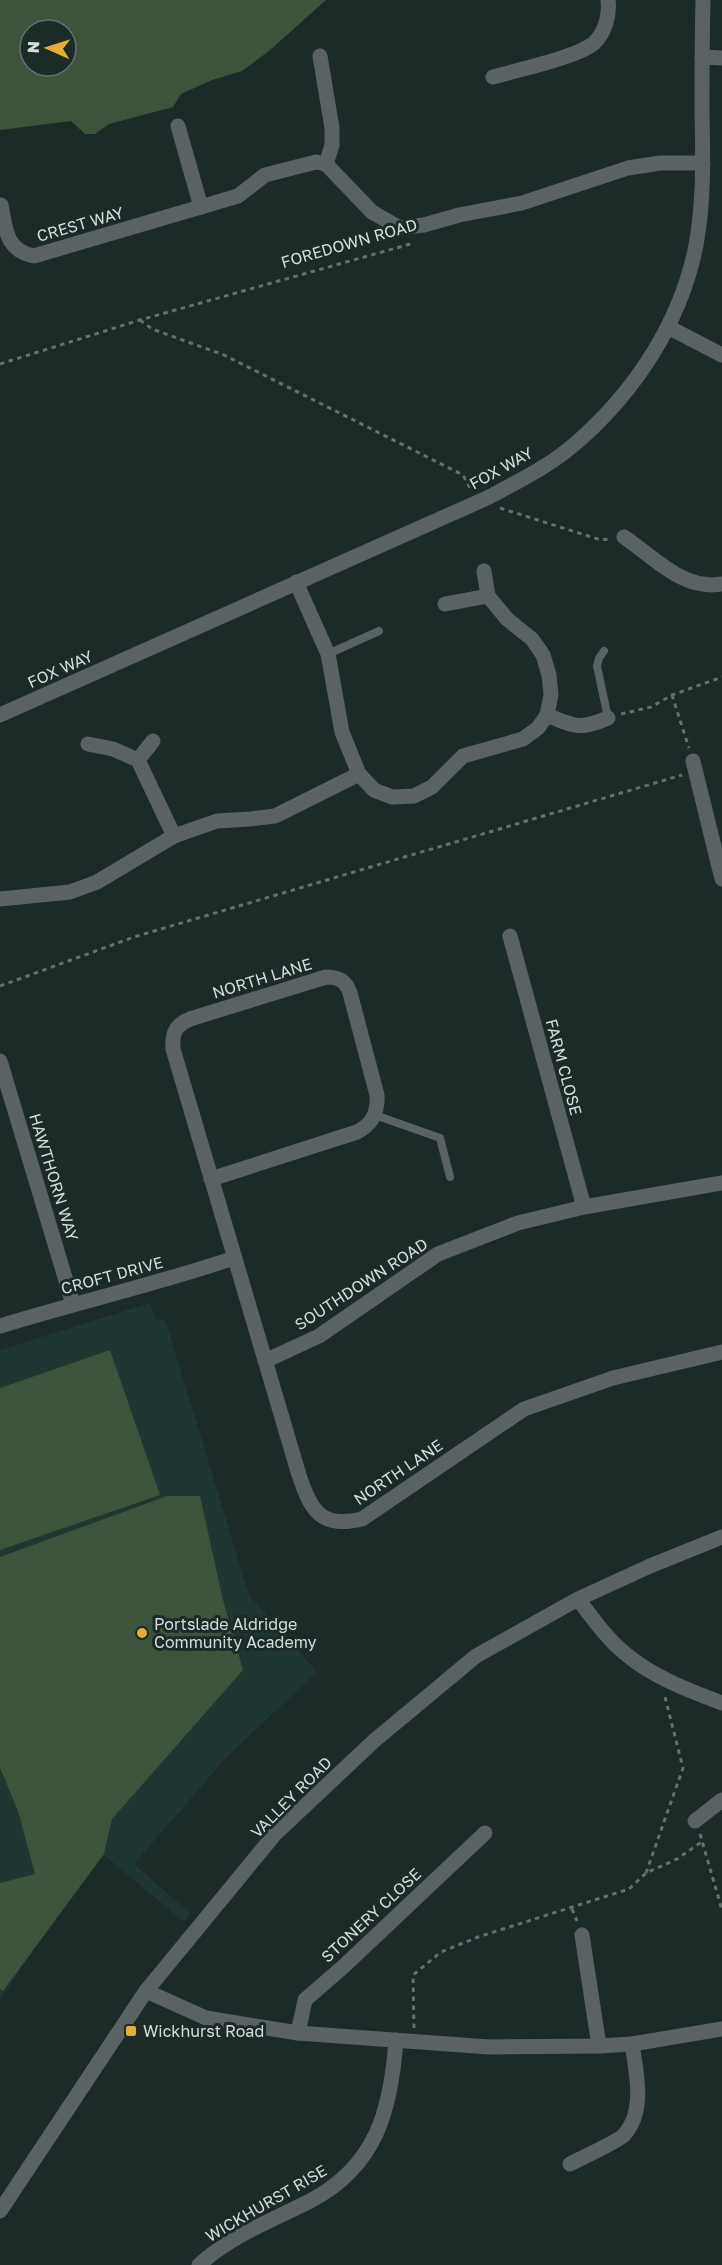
<svg xmlns="http://www.w3.org/2000/svg" width="722" height="2265" font-family="'Golos Text',sans-serif">
  <style>
    .built { fill: #1f3632 }
    .green { fill: #3d533b; fill-rule: evenodd }
    .lines { fill: none; stroke-linecap: round; stroke-linejoin: round }
    .path { stroke: #64716f; stroke-width: 3; stroke-dasharray: 4.5 4.5; stroke-linecap: butt }
    .service { stroke: #5b6263; stroke-width: 8 }
    .minor { stroke: #5b6263; stroke-width: 15 }
    .tertiary { stroke: #5b6263; stroke-width: 15 }
    .poi-dot { fill: #e7ac36; stroke: #1c2b28; stroke-width: 2 }
    .labels { text-anchor: middle; stroke-width: 6; stroke-linejoin: round; paint-order: stroke }
    .street-label { font-size: 16px; fill: #d3dddb; stroke: #1c2b28 }
    .poi-label { font-size: 16px; fill: #d3dddb; stroke: #1c2b28; text-anchor: start }
  </style>
  <rect width="100%" height="100%" fill="#1c2b28"/>
  <path class="built" d="M 150,1303 L 156,1321 L 165,1319 L 249,1595 L 317,1672 L 227,1757 L 134,1864 L 190,1913 L 184,1922 L 104,1855 L 72,1893 L 0,2000 L 0,1350 Z"/>
  <g class="green">
    <path d="M 0,0 L 326,0 L 269,51 L 242,71 L 212,80 L 181,94 L 173,107 L 109,124 L 95,134 L 85,134 L 71,121 L 0,130 ZM 30,30 L 66,30 L 66,66 L 30,66 Z"/>
    <path d="M 110,1350 L 160,1495 L 0,1550 L 0,1388 Z"/>
    <path d="M 167,1496 L 200,1496 L 223,1600 L 243,1670 L 112,1819 L 104,1854 L 3,1991 L 0,1989 L 0,1883 L 35,1874 L 18,1811 L 0,1768 L 0,1557 Z"/>
  </g>
  <g class="lines">
    <g class="path">
      <path d="M 140,320 L 152,329 L 224,355 L 463,475 L 470,488"/>
      <path d="M 0,364 L 140,320 L 414,243"/>
      <path d="M 500,508 L 601,540 L 611,539"/>
      <path d="M 672,695 L 689,748"/>
      <path d="M 621,714 L 651,707 L 672,695 L 722,677"/>
      <path d="M 0,986 L 134,937 L 682,775"/>
      <path d="M 700,1834 L 722,1910"/>
      <path d="M 646,1873 L 683,1768 L 665,1697"/>
      <path d="M 572,1909 L 577,1921"/>
      <path d="M 414,2028 L 413,1975 L 441,1952 L 478,1937 L 629,1889 L 646,1873 L 677,1859 L 703,1841"/>
    </g>
    <g class="service">
      <path d="M 604,651 L 599,658 L 597,666 L 608,718"/>
      <path d="M 328,654 L 379,631"/>
      <path d="M 375,1115 L 440,1138 L 450,1177"/>
    </g>
    <g class="minor">
      <path d="M 320,56 L 332,128 L 332,145 L 326,164 L 372,212 L 400,228 L 424,225 L 459,215 L 522,203 L 628,168 L 660,163 L 703,163"/>
      <path d="M 702,57 L 722,58"/>
      <path d="M 493,77 C 517,70 578,57 594,43 C 605,33 610,14 608,0"/>
      <path d="M 178,126 L 201,207"/>
      <path d="M 1,205 C 6,229 5,250 34,256 L 238,196 L 265,175 L 316,162 L 326,164"/>
      <path d="M 668,327 L 722,355"/>
      <path d="M 624,537 C 654,557 683,591 722,584"/>
      <path d="M 484,571 L 488,596"/>
      <path d="M 296,582 L 328,654 L 342,732 L 359,774 L 374,790 L 392,797 L 414,796 L 432,787 L 463,756 L 523,739 L 538,728 L 547,715 L 551,695 L 549,675 L 543,655 L 532,639 L 507,619 L 488,596 L 445,604"/>
      <path d="M 547,715 C 575,727 580,730 608,718"/>
      <path d="M 88,744 L 113,749 L 138,760 L 174,836"/>
      <path d="M 138,760 L 153,741"/>
      <path d="M 693,761 L 722,879"/>
      <path d="M 0,899 L 70,892 L 97,882 L 174,836 L 217,821 L 250,819 L 275,816 L 359,774"/>
      <path d="M 510,936 L 584,1207"/>
      <path d="M 0,1061 L 73,1304"/>
      <path d="M 211,1179 L 357,1132 C 373,1124 378,1112 377,1095 L 350,993 C 346,981 339,977 326,977 L 190,1019 C 175,1025 172,1034 173,1049 L 299,1475 C 311,1511 321,1529 362,1519 L 524,1409 L 613,1378 L 722,1352"/>
      <path d="M 0,1326 C 78,1302 157,1284 234,1258"/>
      <path d="M 265,1361 L 319,1336 L 438,1254 L 518,1223 L 584,1207 L 722,1183"/>
      <path d="M 578,1599 C 593,1619 607,1639 627,1655 C 653,1677 690,1691 722,1703"/>
      <path d="M 695,1821 L 722,1800"/>
      <path d="M 582,1935 L 599,2046"/>
      <path d="M 146,1991 L 206,2018 L 298,2033 L 489,2047 L 599,2046 L 632,2044 L 722,2029"/>
      <path d="M 298,2033 L 305,2000 L 344,1966 L 485,1833"/>
      <path d="M 570,2164 C 581,2158 617,2142 624,2135 C 646,2111 636,2072 632,2044"/>
      <path d="M 0,2211 L 146,1991 L 275,1834 L 375,1740 L 476,1656 L 578,1599 L 650,1566 L 722,1537"/>
      <path d="M 199,2265 C 232,2235 271,2221 310,2201 C 377,2166 391,2109 396,2040"/>
    </g>
    <path class="tertiary" d="M 0,715 L 487,498 C 517,482 550,466 576,443 C 635,392 681,322 696,245 C 704,202 703,157 702,114 C 702,76 702,38 703,0"/>
  </g>
  <g class="poi-dot">
    <circle cx="142" cy="1633" r="6"/>
    <rect x="125" y="2025" width="12" height="12" rx="3"/>
  </g>
  <g class="labels">
    <g class="street-label">
      <text transform="translate(80 224) rotate(-16)" y="6">CREST WAY</text>
      <text transform="translate(349 243) rotate(-16)" y="6">FOREDOWN ROAD</text>
      <text transform="translate(501 468) rotate(-29)" y="6">FOX WAY</text>
      <text transform="translate(60 669) rotate(-24)" y="6">FOX WAY</text>
      <text transform="translate(262 978) rotate(-17)" y="6">NORTH LANE</text>
      <text transform="translate(564 1067) rotate(75)" y="6">FARM CLOSE</text>
      <text transform="translate(54 1177) rotate(73)" y="6">HAWTHORN WAY</text>
      <text transform="translate(112 1275) rotate(-15)" y="6">CROFT DRIVE</text>
      <text transform="translate(361 1284) rotate(-33)" y="6">SOUTHDOWN ROAD</text>
      <text transform="translate(398 1472) rotate(-34)" y="6">NORTH LANE</text>
      <text transform="translate(291 1797) rotate(-45)" y="6">VALLEY ROAD</text>
      <text transform="translate(371 1915) rotate(-43)" y="6">STONERY CLOSE</text>
      <text transform="translate(266 2203) rotate(-30)" y="6">WICKHURST RISE</text>
    </g>
    <g class="poi-label">
      <text x="154" y="1630">Portslade Aldridge<tspan x="154" dy="18">Community Academy</tspan></text>
      <text x="143" y="2037">Wickhurst Road</text>
    </g>
  </g>
  <g transform="translate(48 48) rotate(273)"><circle r="28" fill="#1c2b28" stroke="#657270" stroke-width="1.5"/>
  <path d="M0-4.5L10 22L0 15L-10 22Z" fill="#e7ac36"/>
  <text y="-9" font-size="16" font-weight="bold" text-anchor="middle" fill="#d3dddb">N</text>
  </g>
</svg>
